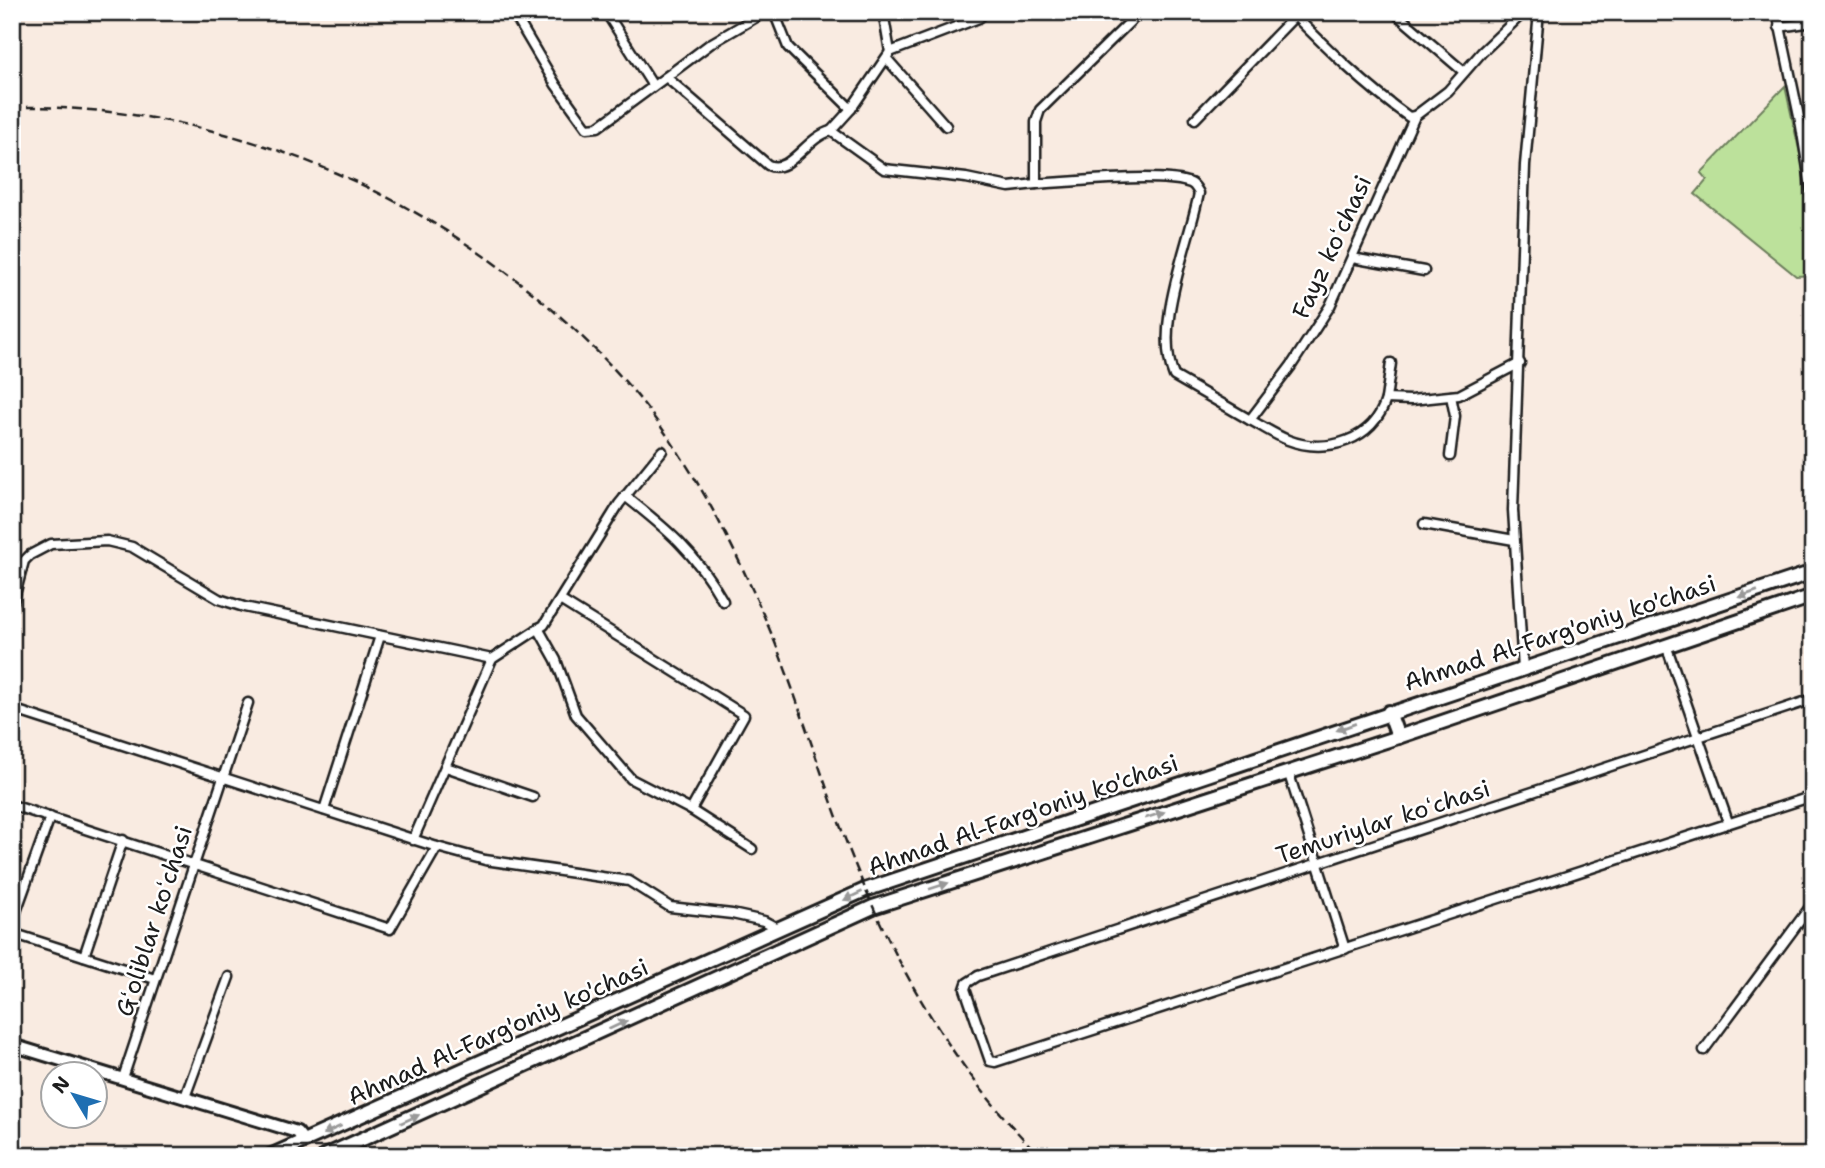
<svg xmlns="http://www.w3.org/2000/svg" width="1825" height="1168" font-family="'Shantell Sans',sans-serif">
  <style>
    .green { fill: #bce19b; stroke: #6c7e5c; stroke-width: 2 }
    .lines { fill: none; stroke-linecap: round; stroke-linejoin: round }
    .minor-casing { stroke: #1c1c1c; stroke-width: 13 }
    .major-casing { stroke: #1c1c1c; stroke-width: 16 }
    .highway-casing { stroke: #1c1c1c; stroke-width: 18 }
    .minor { stroke: #fff; stroke-width: 8 }
    .major { stroke: #fff; stroke-width: 10 }
    .highway { stroke: #fff; stroke-width: 12 }
    .rail { stroke: #1c1c1c; stroke-width: 2.5; stroke-dasharray: 10 5; stroke-linecap: butt }
    .oneway { fill: #999 }
    .labels { text-anchor: middle; stroke-width: 5; stroke-linejoin: round; paint-order: stroke }
    .street-label { font-size: 24px; fill: #1c1c1c; stroke: #fff }
  </style>
  <rect width="100%" height="100%" fill="#f9ebe1"/>
  <filter id="ink" filterUnits="userSpaceOnUse"><feTurbulence type="fractalNoise" baseFrequency=".0143" numOctaves="2"/><feDisplacementMap in="SourceGraphic" scale="14" xChannelSelector="R" yChannelSelector="G"/><feConvolveMatrix kernelMatrix="1 2 1 2 8 2 1 2 1" color-interpolation-filters="sRGB"/></filter>
  <g filter="url(#ink)">
    <path class="green" d="M 1785,86 L 1802,163 L 1813,275 L 1796,276 L 1695,194 L 1707,180 L 1701,173 Z"/>
    <g class="lines">
      <defs>
        <g id="minor">
          <path d="M 513,12 L 556,85 L 587,128 L 598,127 L 666,77 L 768,165 C 790,175 806,137 831,131"/>
          <path d="M 606,12 L 653,86"/>
          <path d="M 774,12 L 788,47 L 851,109"/>
          <path d="M 883,12 L 890,52"/>
          <path d="M 1140,12 L 1040,110 L 1036,122 L 1036,184 C 1071,182 1157,173 1187,182 C 1194,183 1196,188 1199,193 C 1189,245 1153,325 1174,376 L 1250,420 L 1291,366 L 1330,306 L 1415,116 L 1448,91 L 1482,52 L 1524,12"/>
          <path d="M 1291,12 C 1329,50 1365,86 1409,117 L 1415,116"/>
          <path d="M 1394,12 L 1464,72"/>
          <path d="M 1777,12 L 1801,126 L 1813,200"/>
          <path d="M 1779,27 L 1813,22"/>
          <path d="M 887,59 L 946,126"/>
          <path d="M 666,77 L 710,44 L 765,12"/>
          <path d="M 1195,119 L 1295,16"/>
          <path d="M 831,131 L 884,169 L 966,178 L 1009,187 L 1036,184"/>
          <path d="M 831,131 L 851,109 L 890,52 L 979,18 L 985,12"/>
          <path d="M 1352,258 L 1424,271"/>
          <path d="M 1391,363 L 1386,399 L 1411,400 L 1459,395 L 1520,363"/>
          <path d="M 1250,420 C 1262,426 1275,435 1288,440 C 1327,455 1374,440 1386,399"/>
          <path d="M 1450,456 L 1455,416 L 1451,396"/>
          <path d="M 625,496 C 667,529 696,553 723,601"/>
          <path d="M 1424,524 L 1514,540"/>
          <path d="M 560,600 L 744,715 L 691,810"/>
          <path d="M 12,606 L 24,561 L 30,555 L 51,544 L 107,541 L 132,547 L 219,599 L 244,607 L 492,659"/>
          <path d="M 538,628 L 556,660 L 576,715 L 631,779 L 691,810 L 752,849"/>
          <path d="M 1666,645 L 1728,822"/>
          <path d="M 1523,669 L 1513,510 L 1525,165 L 1539,12"/>
          <path d="M 1813,699 L 978,976 L 967,983 L 965,989 L 990,1061 L 995,1062 L 1813,796"/>
          <path d="M 12,709 L 437,847 L 485,860 L 629,881 L 670,907 L 732,914 L 764,921 L 779,929"/>
          <path d="M 446,767 L 533,797"/>
          <path d="M 1288,771 L 1345,949"/>
          <path d="M 12,805 L 390,929 L 437,847"/>
          <path d="M 324,810 L 380,636"/>
          <path d="M 413,840 L 492,659 L 544,625 L 619,504 L 662,451"/>
          <path d="M 12,923 L 50,817"/>
          <path d="M 12,933 L 155,979"/>
          <path d="M 84,956 L 123,840"/>
          <path d="M 1704,1050 L 1813,903"/>
          <path d="M 123,1078 L 248,703"/>
          <path d="M 185,1097 L 229,977"/>
        </g>
        <path id="major" d="M 12,1045 L 297,1132 L 305,1142"/>
        <g id="highway">
          <path d="M 1389,712 L 1398,737"/>
          <path d="M 270,1156 L 865,890 L 1813,572"/>
          <path d="M 325,1156 L 873,907 L 1398,737 L 1813,596"/>
        </g>
      </defs>
      <use href="#minor" class="minor-casing"/>
      <use href="#major" class="major-casing"/>
      <use href="#highway" class="highway-casing"/>
      <use href="#minor" class="minor"/>
      <use href="#major" class="major"/>
      <use href="#highway" class="highway"/>
      <path class="rail" d="M 12,107 C 239,104 458,203 613,368 C 684,444 735,545 774,640 C 807,723 831,811 867,893 C 909,990 965,1081 1040,1156"/>
    </g>
    <defs><path id="oneway-solid" d="M-6-.8H1V-3.2L6.5 0L1 3.2V.8H-6Z" transform="scale(1.75)"/></defs>
    <g class="oneway">
      <use href="#oneway-solid" transform="translate(1748 594) rotate(161)"/>
      <use href="#oneway-solid" transform="translate(1346 727) rotate(160)"/>
      <use href="#oneway-solid" transform="translate(1155 815) rotate(-18)"/>
      <use href="#oneway-solid" transform="translate(939 886) rotate(-18)"/>
      <use href="#oneway-solid" transform="translate(853 896) rotate(155)"/>
      <use href="#oneway-solid" transform="translate(618 1025) rotate(-25)"/>
      <use href="#oneway-solid" transform="translate(410 1119) rotate(-24)"/>
      <use href="#oneway-solid" transform="translate(332 1130) rotate(156)"/>
    </g>
  </g>
  <g class="labels">
    <g class="street-label">
      <text transform="translate(1332 247) rotate(-65)" y="8">Fayz koʻchasi</text>
      <text transform="translate(1560 633) rotate(-18)" y="8">Ahmad Al-Farg'oniy ko'chasi</text>
      <text transform="translate(1023 815) rotate(-19)" y="8">Ahmad Al-Farg'oniy ko'chasi</text>
      <text transform="translate(1383 822) rotate(-18)" y="8">Temuriylar koʻchasi</text>
      <text transform="translate(154 921) rotate(-72)" y="8">Gʻoliblar koʻchasi</text>
      <text transform="translate(498 1032) rotate(-24)" y="8">Ahmad Al-Farg'oniy ko'chasi</text>
    </g>
  </g>
  <rect width="1825" height="1168" fill="none" stroke="#fff" stroke-width="42"/>
  <rect x="21" y="21" width="1783" height="1126" fill="none" stroke="#1c1c1c" stroke-width="2.5" filter="url(#ink)"/>
  <g transform="translate(74 1095) rotate(308)"><circle r="33" fill="#ffffff" stroke="#a4a4a4" stroke-width="2"/>
  <path d="M0-5L12 26L0 18L-12 26Z" fill="#1f6fb2"/>
  <text y="-10" font-size="19" font-weight="bold" text-anchor="middle" fill="#1c1c1c">N</text>
  </g>
</svg>
